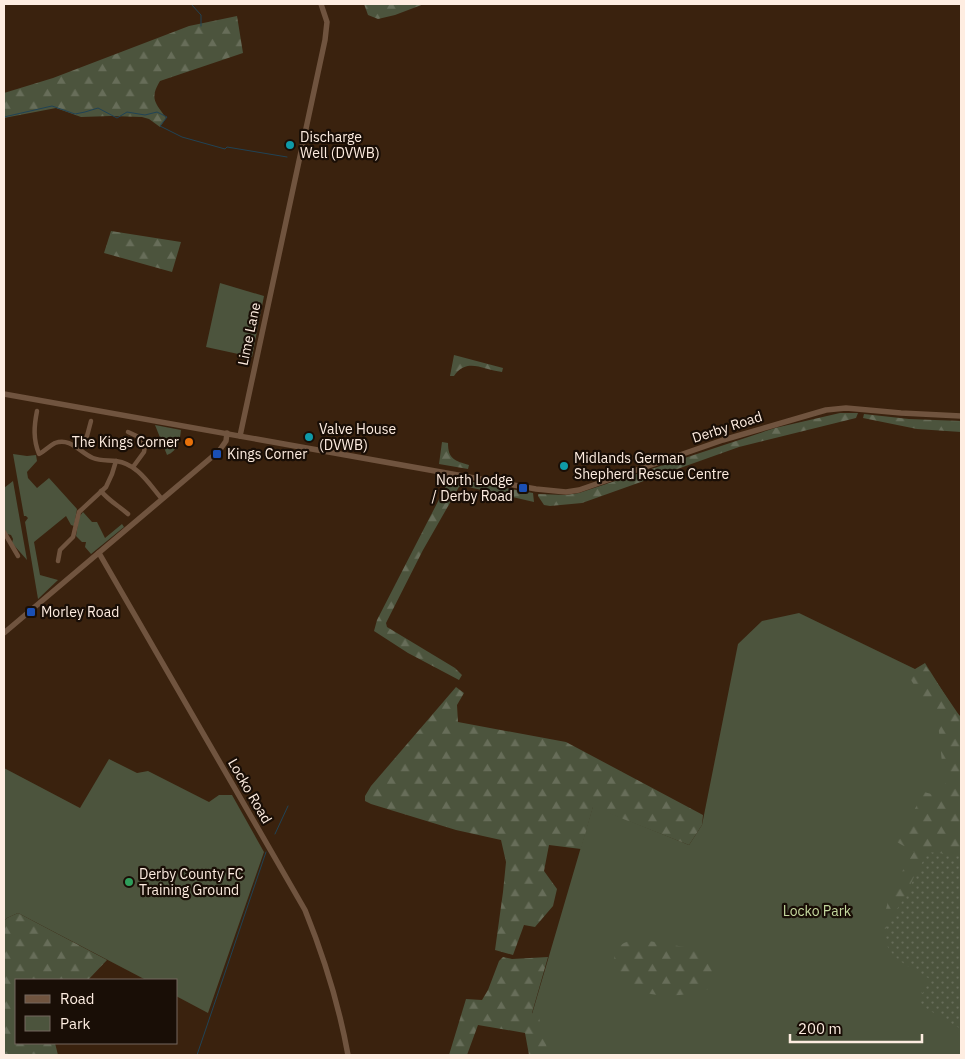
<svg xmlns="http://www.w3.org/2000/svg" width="965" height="1059" font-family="'IBM Plex Sans',sans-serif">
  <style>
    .green { fill: #4c543d }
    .forest { fill: url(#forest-firs) }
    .garden { fill: url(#garden-dots) }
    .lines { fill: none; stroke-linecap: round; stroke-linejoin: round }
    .stream { stroke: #214355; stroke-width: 1 }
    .minor { stroke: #70543f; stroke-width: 4.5 }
    .tertiary { stroke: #70543f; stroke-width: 5.5 }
    .culture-dot { fill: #0f9aa8; stroke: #190e06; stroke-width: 2 }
    .food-dot { fill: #e8710a; stroke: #190e06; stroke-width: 2 }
    .transit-dot { fill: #1a4fb4; stroke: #190e06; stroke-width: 2 }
    .leisure-dot { fill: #2e9e5b; stroke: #190e06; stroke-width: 2 }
    .labels { text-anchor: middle; stroke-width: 4.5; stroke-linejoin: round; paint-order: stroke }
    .poi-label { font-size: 14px; fill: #feede1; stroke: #190e06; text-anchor: start }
    .street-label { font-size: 14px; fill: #feede1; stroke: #190e06 }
    .park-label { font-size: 14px; fill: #c4d89e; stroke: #190e06 }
  </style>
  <defs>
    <pattern id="forest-firs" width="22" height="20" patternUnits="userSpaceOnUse" patternTransform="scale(1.25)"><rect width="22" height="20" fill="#4c543d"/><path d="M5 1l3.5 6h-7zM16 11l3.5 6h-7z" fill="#676d59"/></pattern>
    <pattern id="garden-dots" width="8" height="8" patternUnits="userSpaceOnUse" patternTransform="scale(1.25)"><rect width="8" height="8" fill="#4c543d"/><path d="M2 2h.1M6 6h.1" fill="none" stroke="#676d59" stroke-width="1.8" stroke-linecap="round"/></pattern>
  </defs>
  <rect width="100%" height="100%" fill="#3a220e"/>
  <g class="green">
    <path d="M 220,283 L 264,296 L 252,357 L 206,347 Z"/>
    <path d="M 155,425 L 181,430 C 180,440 178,451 167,455 Z"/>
    <path d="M 13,454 L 27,456 L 36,455 L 37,461 L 27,472 L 28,478 L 37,488 L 49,478 L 77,509 L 74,526 L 71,525 L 66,516 L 34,542 L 40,575 L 58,580 L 38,599 L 25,522 L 28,518 L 26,516 L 24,516 Z"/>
    <path d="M 13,481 L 27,560 L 12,543 L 13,539 L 11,535 L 7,534 L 4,529 L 4,488 Z"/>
    <path d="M 83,512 L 92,522 L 97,522 L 105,538 L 122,524 L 124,527 L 91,554 L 85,547 L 86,542 L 82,542 L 76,536 L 79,517 Z"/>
    <path d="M 799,613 L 915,669 L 925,663 L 955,711 L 961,717 L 961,1055 L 529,1055 L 532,1014 L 593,806 L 689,845 L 702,825 L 738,644 L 762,621 Z"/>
    <path d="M 109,759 L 137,773 L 148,771 L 209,802 L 219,795 L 232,795 L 264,852 L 208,1013 L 176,996 L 176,980 L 146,980 L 18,913 L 7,918 L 4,921 L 4,768 L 80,808 Z"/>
  </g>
  <g class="forest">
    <path d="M 364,4 L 424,4 L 395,15 L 378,19 L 368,15 Z"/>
    <path d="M 237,16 L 243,53 L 160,81 C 149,99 156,103 166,118 L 160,127 L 149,119 L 142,117 L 111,116 L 81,117 L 56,108 L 4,118 L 4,93 L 53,78 L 189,26 Z"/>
    <path d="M 111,231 L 181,242 L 172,272 L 104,253 Z"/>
    <path d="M 454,355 L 503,368 L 502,372 C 483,370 467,357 454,376 L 450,376 Z"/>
    <path d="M 840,413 L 858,413 L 856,418 L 739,447 L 582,503 L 550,506 L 544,505 L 538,496 L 538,494 L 566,495 L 579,493 L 775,428 Z"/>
    <path d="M 864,414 L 909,419 L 961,421 L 961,432 L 917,429 L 863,418 Z"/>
    <path d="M 442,442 L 448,443 C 448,459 455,461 469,465 L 468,469 L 439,464 Z"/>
    <path d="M 450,478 L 533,493 L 534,502 L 464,486 L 459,487 L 423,550 L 386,623 L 387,627 L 455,668 L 462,675 L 459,680 L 408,653 L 374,631 L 377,620 Z"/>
    <path d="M 925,665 L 961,718 L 961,856 L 929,852 L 919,866 L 905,896 L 887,928 L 884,929 L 879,924 L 885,913 L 891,890 L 914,852 L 897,842 L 924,792 L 935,795 L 946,783 L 948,776 L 943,773 L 938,722 L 909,677 Z"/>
    <path d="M 456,687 L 464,693 L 457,705 L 458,722 L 566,742 L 703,815 L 702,825 L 689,845 L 593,807 L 581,849 L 549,845 L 544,871 L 557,889 L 553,906 L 535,927 L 524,925 L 513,955 L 495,950 L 503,892 L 506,862 L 501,840 L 456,830 L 371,804 L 365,801 L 365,796 L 371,786 Z"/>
    <path d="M 18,913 L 107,960 L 88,980 L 16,980 L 16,1043 L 55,1043 L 58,1055 L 4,1055 L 4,921 L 7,918 Z"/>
    <path d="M 637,939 L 702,950 L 713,955 L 718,980 C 716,983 713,987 710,988 C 698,995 665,997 651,994 C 639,992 626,984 616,977 C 612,966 613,949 624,943 C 628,941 633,940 637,939 Z"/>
    <path d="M 503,957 L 512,959 L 548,957 L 532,1013 L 539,1018 L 549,1055 L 529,1055 L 525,1033 L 478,1025 L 467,1055 L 449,1055 L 466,999 L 482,1000 L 488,990 L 499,961 Z"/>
  </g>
  <path class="garden" d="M 929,852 L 961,856 L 961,1029 L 917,1003 L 921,995 L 919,994 L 920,992 L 923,993 L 930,979 C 912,968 877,954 887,927 C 891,916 899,907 905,897 C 913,882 919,866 929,852 Z"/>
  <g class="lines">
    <g class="stream">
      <path d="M 191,4 L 201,15 L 201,26"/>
      <path d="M 4,117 L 52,106 L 75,114 L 85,112 L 98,108 L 117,118 L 127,112 L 145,115 L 157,112 L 167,117 L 160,126 L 182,137 L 225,149 L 227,147 L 287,157"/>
      <path d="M 275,834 L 288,806"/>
      <path d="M 197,1055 L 266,852"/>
    </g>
    <g class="minor">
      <path d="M 37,411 C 34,426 33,439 39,454 C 45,451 49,446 55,443 C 71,437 80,453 93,458 C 100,461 108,460 116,461 C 138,464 149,484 162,499"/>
      <path d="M 128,432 L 141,438 L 145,446 L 144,452 L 133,467"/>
      <path d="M 79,448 L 87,436 L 91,421"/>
      <path d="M 101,491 C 109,501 119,506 128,514"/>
      <path d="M 4,532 L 18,556"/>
      <path d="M 58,561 L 60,550 L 73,537 L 79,512 L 106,487 L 112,474 L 116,461"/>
    </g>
    <g class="tertiary">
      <path d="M 4,394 L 536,489 L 566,492 L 579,490 L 723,440 L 826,410 L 846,408 L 901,413 L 961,416"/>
      <path d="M 240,436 L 325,40 L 327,22 L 321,4"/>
      <path d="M 99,553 L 305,910 C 324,957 339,1005 348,1055"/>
      <path d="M 4,633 L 219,451 L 226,441 L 227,433"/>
    </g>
  </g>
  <g class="culture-dot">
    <circle cx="290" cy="145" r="5"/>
    <circle cx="309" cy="437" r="5"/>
    <circle cx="564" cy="466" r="5"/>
  </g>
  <circle class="food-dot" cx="189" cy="442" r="5"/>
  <g class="transit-dot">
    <rect x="212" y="449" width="10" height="10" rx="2.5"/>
    <rect x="518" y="483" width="10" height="10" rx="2.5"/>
    <rect x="26" y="607" width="10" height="10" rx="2.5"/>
  </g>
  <circle class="leisure-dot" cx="129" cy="882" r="5"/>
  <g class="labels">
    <g class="poi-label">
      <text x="300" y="142">Discharge<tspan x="300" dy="16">Well (DVWB)</tspan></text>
      <text x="319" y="434">Valve House<tspan x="319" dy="16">(DVWB)</tspan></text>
      <text x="179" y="447" text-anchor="end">The Kings Corner</text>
      <text x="227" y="459">Kings Corner</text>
      <text x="574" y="463">Midlands German<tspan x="574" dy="16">Shepherd Rescue Centre</tspan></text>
      <text x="513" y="485" text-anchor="end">North Lodge<tspan x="513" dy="16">/ Derby Road</tspan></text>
      <text x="41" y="617">Morley Road</text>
      <text x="139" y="879">Derby County FC<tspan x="139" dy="16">Training Ground</tspan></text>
    </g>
    <g class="street-label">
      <text transform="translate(249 334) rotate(-78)" y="5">Lime Lane</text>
      <text transform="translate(727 427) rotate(-18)" y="5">Derby Road</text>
      <text transform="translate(250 791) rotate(60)" y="5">Locko Road</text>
    </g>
    <g class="park-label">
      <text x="817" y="916">Locko Park</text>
    </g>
  </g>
  <rect width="965" height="1059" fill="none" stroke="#feede1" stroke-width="10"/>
  <rect x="15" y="979" width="162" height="65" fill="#190e06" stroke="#75675e"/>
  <rect x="25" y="995" width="25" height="8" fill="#70543f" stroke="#75675e"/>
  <text x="60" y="1004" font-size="15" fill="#feede1">Road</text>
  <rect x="25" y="1016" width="25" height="15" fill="#4c543d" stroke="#75675e"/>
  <text x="60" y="1029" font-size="15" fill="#feede1">Park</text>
  <path d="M790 1034v8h132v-8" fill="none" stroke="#feede1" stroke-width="2.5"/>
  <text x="798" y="1034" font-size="15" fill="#feede1" stroke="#190e06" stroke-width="4" paint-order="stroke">200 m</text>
</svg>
